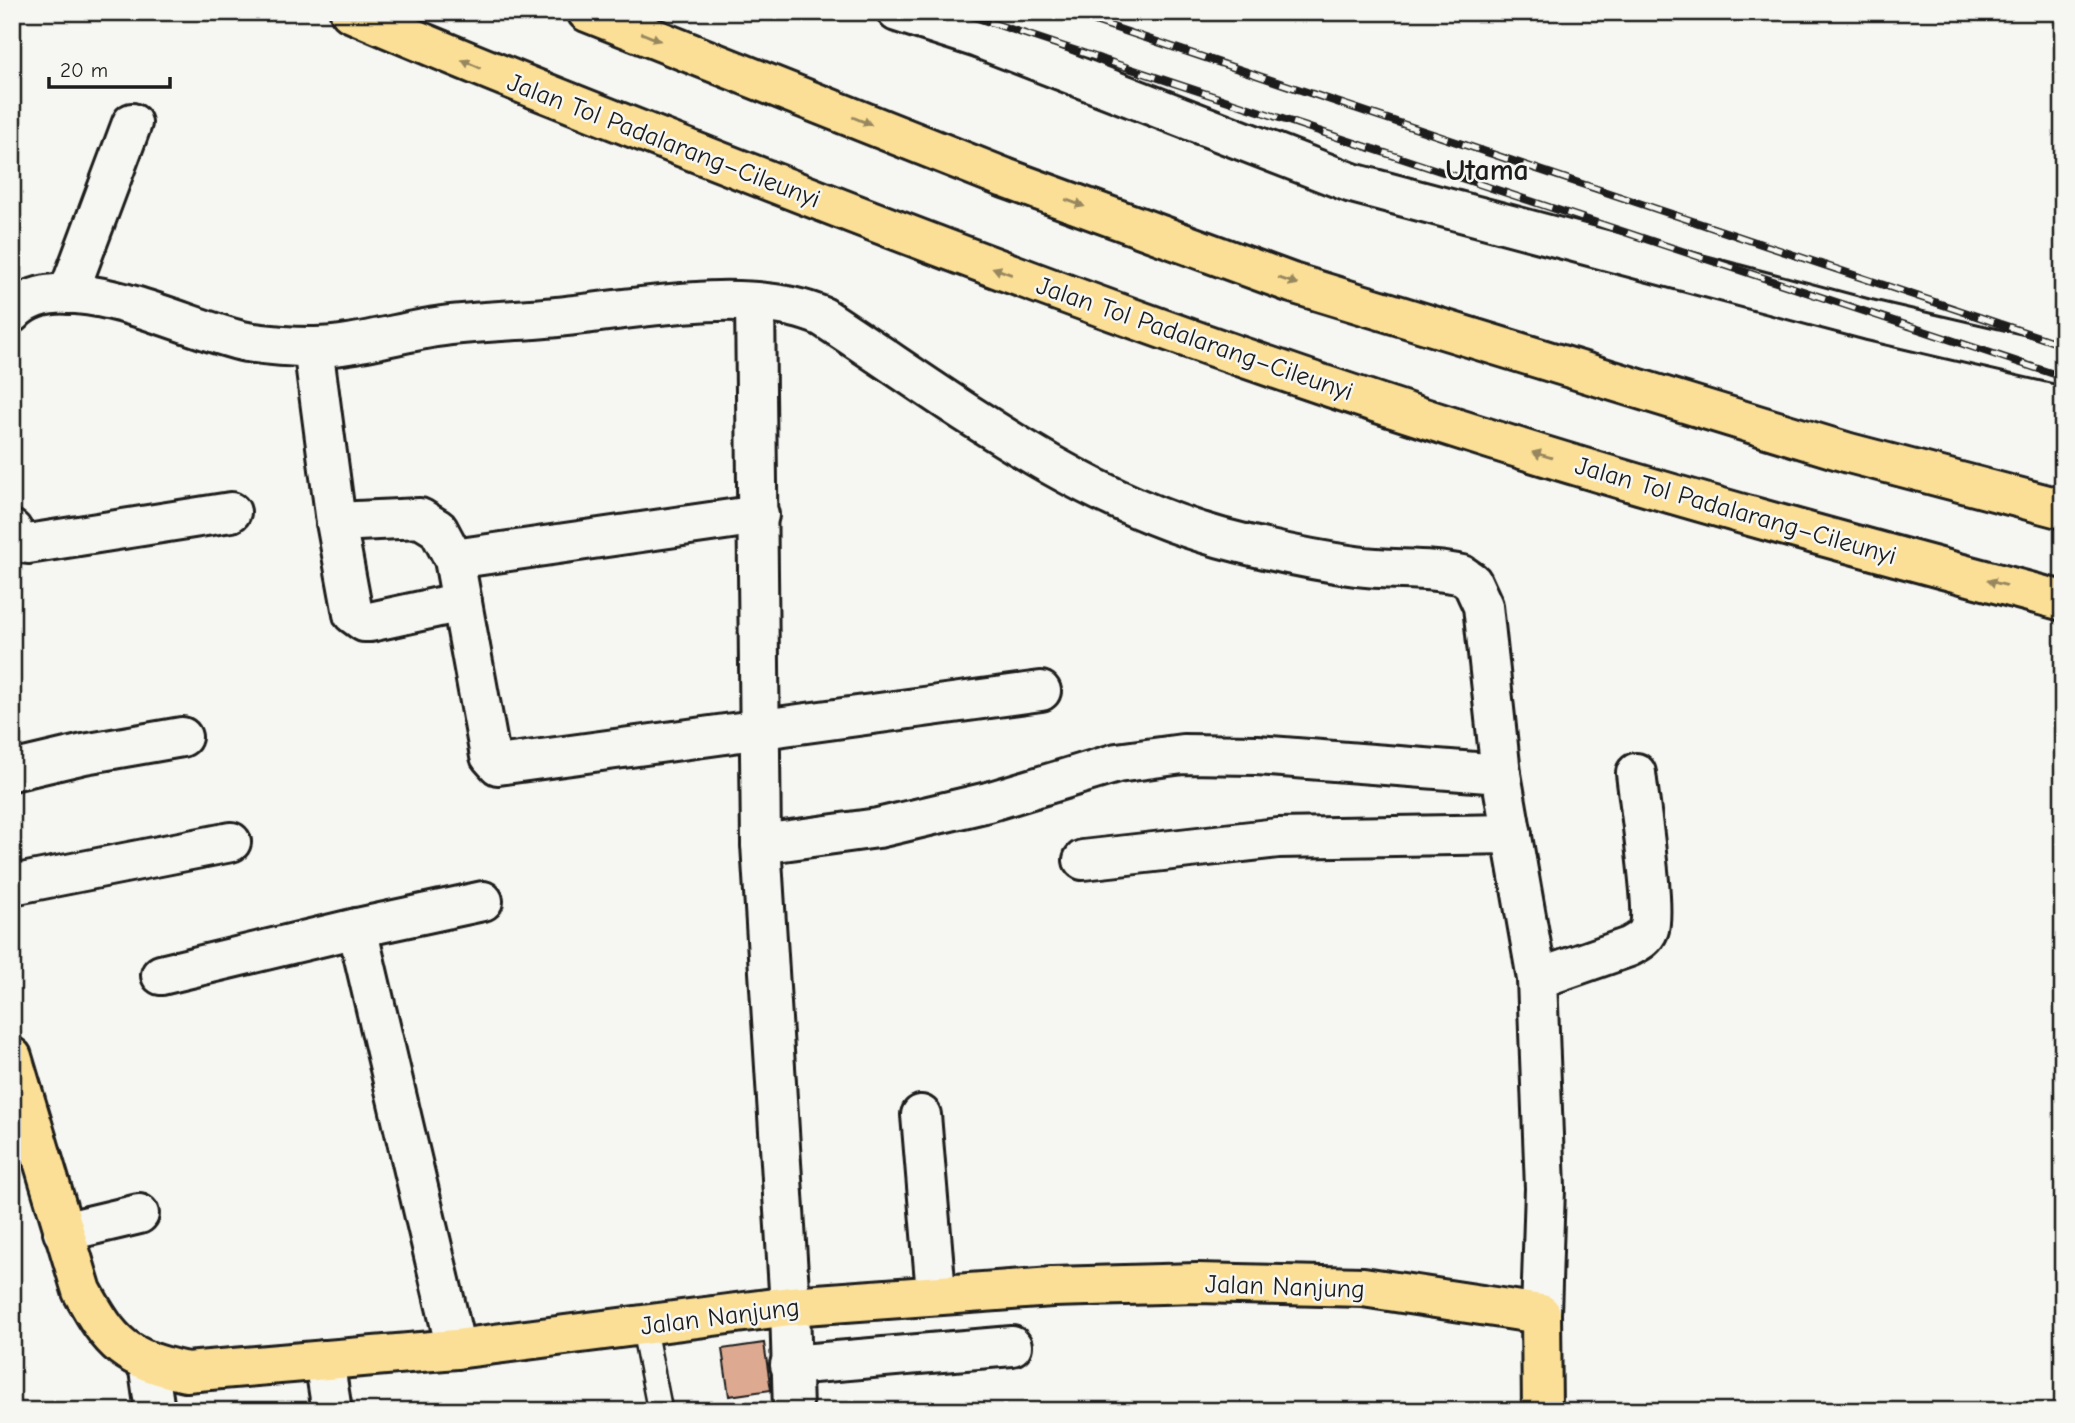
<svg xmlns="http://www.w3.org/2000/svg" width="2075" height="1423" font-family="'Comic Neue',sans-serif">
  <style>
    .building { fill: #ddaa91; stroke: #1c1c1c; stroke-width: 2 }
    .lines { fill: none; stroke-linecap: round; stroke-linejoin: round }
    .lane-casing { stroke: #1c1c1c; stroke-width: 28 }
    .street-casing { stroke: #1c1c1c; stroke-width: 44 }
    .primary-casing { stroke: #1c1c1c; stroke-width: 44 }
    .highway-casing { stroke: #1c1c1c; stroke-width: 44 }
    .lane { stroke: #f6f6f2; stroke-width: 23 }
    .street { stroke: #f6f6f2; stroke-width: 38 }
    .primary { stroke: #fbdf96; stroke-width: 38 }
    .highway { stroke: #fbdf96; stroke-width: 38 }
    .rail-casing { stroke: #1c1c1c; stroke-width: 8 }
    .rail { stroke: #f6f6f2; stroke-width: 5; stroke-dasharray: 16; stroke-linecap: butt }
    .oneway { fill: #97875f }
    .labels { text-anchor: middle; stroke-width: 5; stroke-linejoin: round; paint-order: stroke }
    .street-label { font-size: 26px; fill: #1c1c1c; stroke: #f6f6f2 }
    .quarter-label { font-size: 30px; font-weight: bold; fill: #1c1c1c; stroke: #f6f6f2 }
  </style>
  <rect width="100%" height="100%" fill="#f6f6f2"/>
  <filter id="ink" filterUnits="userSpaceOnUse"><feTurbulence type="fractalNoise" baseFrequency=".0143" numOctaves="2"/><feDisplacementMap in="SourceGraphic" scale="14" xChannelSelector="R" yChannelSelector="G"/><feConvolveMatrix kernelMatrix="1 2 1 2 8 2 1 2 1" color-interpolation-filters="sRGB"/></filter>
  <g filter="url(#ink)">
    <g class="building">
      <path d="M 2063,1128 L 2063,1304 L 2059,1304 Z"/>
      <path d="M 764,1343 L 771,1390 L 729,1396 L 722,1349 Z"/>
    </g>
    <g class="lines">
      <defs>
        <path id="lane" d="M 643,1325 L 660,1411"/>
        <g id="street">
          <path d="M 897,12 L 978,38 L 1352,183 L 1869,320 L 2063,365"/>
          <path d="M 68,294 L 132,123"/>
          <path d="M 755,302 L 761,844 L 790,1306 L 793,1411"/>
          <path d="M 12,313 C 60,260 188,331 247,342 C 267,345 290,347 311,347 C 347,348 398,333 436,327 C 476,321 517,321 557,317 C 636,309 750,285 823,317 C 950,400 1073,497 1221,538 C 1266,550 1311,560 1356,566 C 1392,571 1428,567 1462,575 L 1472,582 L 1483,606 L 1501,774 L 1537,979 L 1545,1188 L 1541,1314"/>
          <path d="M 313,347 L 336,522 L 353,614 L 364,622 L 370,622 L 462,602"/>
          <path d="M 336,522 L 420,518 L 438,529 L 454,559 L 490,756 L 498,765 L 1041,691"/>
          <path d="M 12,530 L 17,539 L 28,544 L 231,512"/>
          <path d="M 454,559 L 759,515"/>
          <path d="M 12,771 L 84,754 L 182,737"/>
          <path d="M 761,844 L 878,828 L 988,802 L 1117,763 L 1183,754 L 1257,755 L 1501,774"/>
          <path d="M 1083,860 L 1278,838 L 1512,834"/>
          <path d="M 12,885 L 231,842"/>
          <path d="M 357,928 L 483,901"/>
          <path d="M 161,975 L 357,928 L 456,1349"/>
          <path d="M 1537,979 L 1629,947 C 1638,942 1645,939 1649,929 C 1656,911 1639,800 1636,773"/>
          <path d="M 921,1115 L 936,1293"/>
          <path d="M 63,1232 L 139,1214"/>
          <path d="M 324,1360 L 332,1411"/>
          <path d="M 148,1363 L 155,1411"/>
          <path d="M 790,1365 L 1012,1346"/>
        </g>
        <path id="primary" d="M 12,1057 L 82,1291 C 112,1346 125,1358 186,1372 L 456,1349 L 790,1306 L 1052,1287 L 1197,1283 L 1363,1287 L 1541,1314 L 1542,1411"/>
        <g id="highway">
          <path d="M 350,12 C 490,72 631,127 772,182 C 1010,275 1249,364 1493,440 C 1681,499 1872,550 2063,601"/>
          <path d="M 587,12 L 1005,178 L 1292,283 L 1849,453 L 2063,509"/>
        </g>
      </defs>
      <use href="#lane" class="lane-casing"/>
      <use href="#street" class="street-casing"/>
      <use href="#primary" class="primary-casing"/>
      <use href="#highway" class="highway-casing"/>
      <use href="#lane" class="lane"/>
      <use href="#street" class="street"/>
      <use href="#primary" class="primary"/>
      <use href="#highway" class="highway"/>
      <defs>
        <g id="rail">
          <path d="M 959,12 L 2063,377"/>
          <path d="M 1068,12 L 2063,345"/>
        </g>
      </defs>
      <use href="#rail" class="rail-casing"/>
      <use href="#rail" class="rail"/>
    </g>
    <defs><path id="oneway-solid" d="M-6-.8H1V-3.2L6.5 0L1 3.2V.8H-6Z" transform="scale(1.75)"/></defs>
    <g class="oneway">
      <use href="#oneway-solid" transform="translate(651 37) rotate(22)"/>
      <use href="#oneway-solid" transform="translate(471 64) rotate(-157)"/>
      <use href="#oneway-solid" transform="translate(862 121) rotate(22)"/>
      <use href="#oneway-solid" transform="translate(1075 203) rotate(20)"/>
      <use href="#oneway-solid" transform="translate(1002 271) rotate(-160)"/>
      <use href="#oneway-solid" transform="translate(1288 281) rotate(19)"/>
      <use href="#oneway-solid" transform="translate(1542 455) rotate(-164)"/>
      <use href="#oneway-solid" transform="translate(1997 583) rotate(-165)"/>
    </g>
  </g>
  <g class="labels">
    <g class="street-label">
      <text transform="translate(664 140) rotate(21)" y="9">Jalan Tol Padalarang–Cileunyi</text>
      <text transform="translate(1195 338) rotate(19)" y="9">Jalan Tol Padalarang–Cileunyi</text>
      <text transform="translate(1736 510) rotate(16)" y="9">Jalan Tol Padalarang–Cileunyi</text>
      <text transform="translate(1285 1286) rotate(2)" y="9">Jalan Nanjung</text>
      <text transform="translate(720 1316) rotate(-7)" y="9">Jalan Nanjung</text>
    </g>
    <g class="quarter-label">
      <text x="1487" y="180">Utama</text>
    </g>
  </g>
  <rect width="2075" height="1423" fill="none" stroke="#f6f6f2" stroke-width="42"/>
  <rect x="21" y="21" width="2033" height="1381" fill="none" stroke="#1c1c1c" stroke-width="2.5" filter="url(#ink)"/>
  <path d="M49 77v10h121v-10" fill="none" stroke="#1c1c1c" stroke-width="3.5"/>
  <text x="60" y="77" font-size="21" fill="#1c1c1c" stroke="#f6f6f2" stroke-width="5" paint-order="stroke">20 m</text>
</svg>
